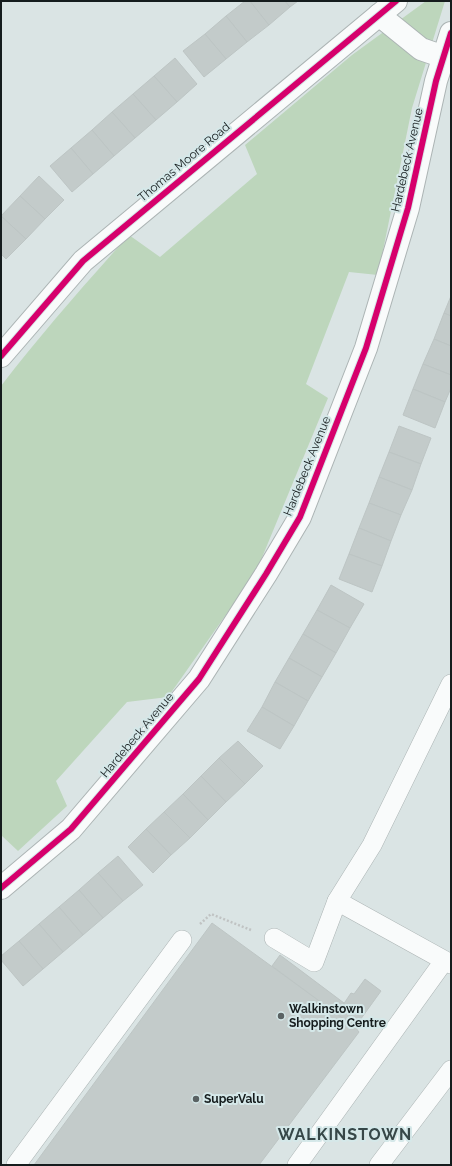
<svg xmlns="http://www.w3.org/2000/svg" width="452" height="1166" font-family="Raleway,sans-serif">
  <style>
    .green { fill: #bdd6bc }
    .building { fill: #c3cbca; stroke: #bdc5c4 }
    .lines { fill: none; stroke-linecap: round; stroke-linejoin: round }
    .lane-casing { stroke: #acb4b4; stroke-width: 20 }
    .street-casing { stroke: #acb4b4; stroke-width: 24 }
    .path { stroke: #c0c3c3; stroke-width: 2.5; stroke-dasharray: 2 2; stroke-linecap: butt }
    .lane { stroke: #f9fbfb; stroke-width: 19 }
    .street { stroke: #f9fbfb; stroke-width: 22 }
    .cycleway-casing { stroke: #d5e8e9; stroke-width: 8 }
    .cycleway { stroke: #d6006c; stroke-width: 6 }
    .poi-dot { fill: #5a6263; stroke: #d5e8e9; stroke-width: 1.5 }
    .labels { text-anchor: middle; stroke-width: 4; stroke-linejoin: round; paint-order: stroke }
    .street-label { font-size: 12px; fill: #151c1d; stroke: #d5e8e9 }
    .poi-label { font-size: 12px; font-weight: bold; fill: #151c1d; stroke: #d5e8e9; text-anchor: start }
    .district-label { font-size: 16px; font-weight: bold; letter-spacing: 1px; fill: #374748; stroke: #d5e8e9 }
  </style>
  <rect width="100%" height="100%" fill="#dae4e4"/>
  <path class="green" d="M 426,1 L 445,1 L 412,108 L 378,275 L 349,272 L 306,384 L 328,398 L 256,572 L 168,697 L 127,702 L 56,781 L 67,806 L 18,851 L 1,835 L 1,386 C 41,334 85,284 129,235 L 160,257 L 257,174 L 245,145 L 352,55 Z"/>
  <g class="building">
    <path d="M 245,1 L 250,1 L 269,25 L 247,42 L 226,16 Z"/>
    <path d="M 250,1 L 285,1 L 290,7 L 269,25 Z"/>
    <path d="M 285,1 L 298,1 L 290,7 Z"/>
    <path d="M 226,16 L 247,42 L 226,59 L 205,34 Z"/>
    <path d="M 205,34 L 226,59 L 204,77 L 183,51 Z"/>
    <path d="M 175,58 L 197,84 L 177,102 L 154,76 Z"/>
    <path d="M 154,76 L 177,102 L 156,120 L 133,94 Z"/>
    <path d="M 133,94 L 156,120 L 135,138 L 112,112 Z"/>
    <path d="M 112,112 L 135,138 L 114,156 L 92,130 Z"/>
    <path d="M 92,130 L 114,156 L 93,174 L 71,148 Z"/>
    <path d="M 71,148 L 93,174 L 72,192 L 50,166 Z"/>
    <path d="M 39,176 L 64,200 L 45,219 L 20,196 Z"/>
    <path d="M 20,196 L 45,219 L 26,239 L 1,216 Z"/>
    <path d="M 1,216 L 26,239 L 6,259 L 1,254 Z"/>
    <path d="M 451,296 L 451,316 L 444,313 Z"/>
    <path d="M 444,313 L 451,316 L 451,346 L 434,339 Z"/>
    <path d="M 434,339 L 451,346 L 451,375 L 423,364 Z"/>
    <path d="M 423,364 L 451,375 L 451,388 L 445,402 L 413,389 Z"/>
    <path d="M 413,389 L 445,402 L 435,428 L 403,415 Z"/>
    <path d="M 399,426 L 431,438 L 421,464 L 389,452 Z"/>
    <path d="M 389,452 L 421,464 L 412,490 L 379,477 Z"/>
    <path d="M 379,477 L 412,490 L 401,515 L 369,503 Z"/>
    <path d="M 369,503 L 401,515 L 391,541 L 359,528 Z"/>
    <path d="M 359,528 L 391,541 L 382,566 L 349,554 Z"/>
    <path d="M 349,554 L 382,566 L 372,592 L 339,579 Z"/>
    <path d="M 331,585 L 364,604 L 350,628 L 317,610 Z"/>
    <path d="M 317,610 L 350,628 L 336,653 L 303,634 Z"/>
    <path d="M 303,634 L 336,653 L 322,677 L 289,658 Z"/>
    <path d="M 289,658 L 322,677 L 308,701 L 275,682 Z"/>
    <path d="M 275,682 L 308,701 L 294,726 L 262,707 Z"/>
    <path d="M 262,707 L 294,726 L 280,749 L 247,731 Z"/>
    <path d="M 238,741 L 263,766 L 245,784 L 219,758 Z"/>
    <path d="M 219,758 L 245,784 L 226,802 L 201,776 Z"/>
    <path d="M 201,776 L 226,802 L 208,820 L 183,794 Z"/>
    <path d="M 183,794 L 208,820 L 190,838 L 164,812 Z"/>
    <path d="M 164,812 L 190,838 L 171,855 L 146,829 Z"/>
    <path d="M 146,829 L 171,855 L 153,873 L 128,847 Z"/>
    <path d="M 118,856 L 143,885 L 123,901 L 98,873 Z"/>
    <path d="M 98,873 L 123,901 L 103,918 L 79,890 Z"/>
    <path d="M 79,890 L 103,918 L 83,935 L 59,907 Z"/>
    <path d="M 59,907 L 83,935 L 63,952 L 39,924 Z"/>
    <path d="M 212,923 L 355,1027 L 359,1032 L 259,1165 L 34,1165 Z"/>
    <path d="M 39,924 L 63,952 L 43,969 L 19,941 Z"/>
    <path d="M 19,941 L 43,969 L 23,986 L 1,960 L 1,956 Z"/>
    <path d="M 280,955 L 344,1003 L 337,1014 L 272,966 Z"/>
    <path d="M 365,979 L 381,991 L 355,1027 L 337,1014 L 351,993 L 354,994 Z"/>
  </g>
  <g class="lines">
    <defs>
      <g id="lane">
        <path d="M 451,684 L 372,845 L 337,901 L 451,964"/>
        <path d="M 274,938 L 314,962 L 337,901"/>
        <path d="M 16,1165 L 182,940"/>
        <path d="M 297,1165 L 444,961"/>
        <path d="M 379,1165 L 451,1070"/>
      </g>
      <g id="street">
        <path d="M 379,15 L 421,49 L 444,57"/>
        <path d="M 1,356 L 83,261 L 396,1"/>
        <path d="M 1,888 L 71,829 L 199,679 L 266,574 L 300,517 L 366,348 L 408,208 L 436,81 L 451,33"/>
      </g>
    </defs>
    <use href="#lane" class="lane-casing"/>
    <use href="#street" class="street-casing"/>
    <path class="path" d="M 200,924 L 211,914 L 251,930"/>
    <use href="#lane" class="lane"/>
    <use href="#street" class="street"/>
    <defs>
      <g id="cycleway">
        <path d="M 1,356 L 83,261 L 396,1"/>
        <path d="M 1,888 L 71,829 L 199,679 L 266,574 L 300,517 L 366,348 L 408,208 L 436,81 L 451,33"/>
      </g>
    </defs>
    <use href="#cycleway" class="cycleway-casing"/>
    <use href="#cycleway" class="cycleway"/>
  </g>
  <g class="poi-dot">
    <circle cx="281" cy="1016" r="4"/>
    <circle cx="196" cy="1099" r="4"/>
  </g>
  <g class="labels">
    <g class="street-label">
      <text transform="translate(407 160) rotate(-77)" y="4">Hardebeck Avenue</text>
      <text transform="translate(184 162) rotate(-40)" y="4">Thomas Moore Road</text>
      <text transform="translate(307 466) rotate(-68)" y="4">Hardebeck Avenue</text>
      <text transform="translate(137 735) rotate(-50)" y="4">Hardebeck Avenue</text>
    </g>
    <g class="poi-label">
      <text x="289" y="1013">Walkinstown<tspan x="289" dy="14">Shopping Centre</tspan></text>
      <text x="204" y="1103">SuperValu</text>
    </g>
    <g class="district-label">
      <text x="345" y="1140">WALKINSTOWN</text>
    </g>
  </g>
  <rect width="452" height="1166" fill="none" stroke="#151c1d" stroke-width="4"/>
</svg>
